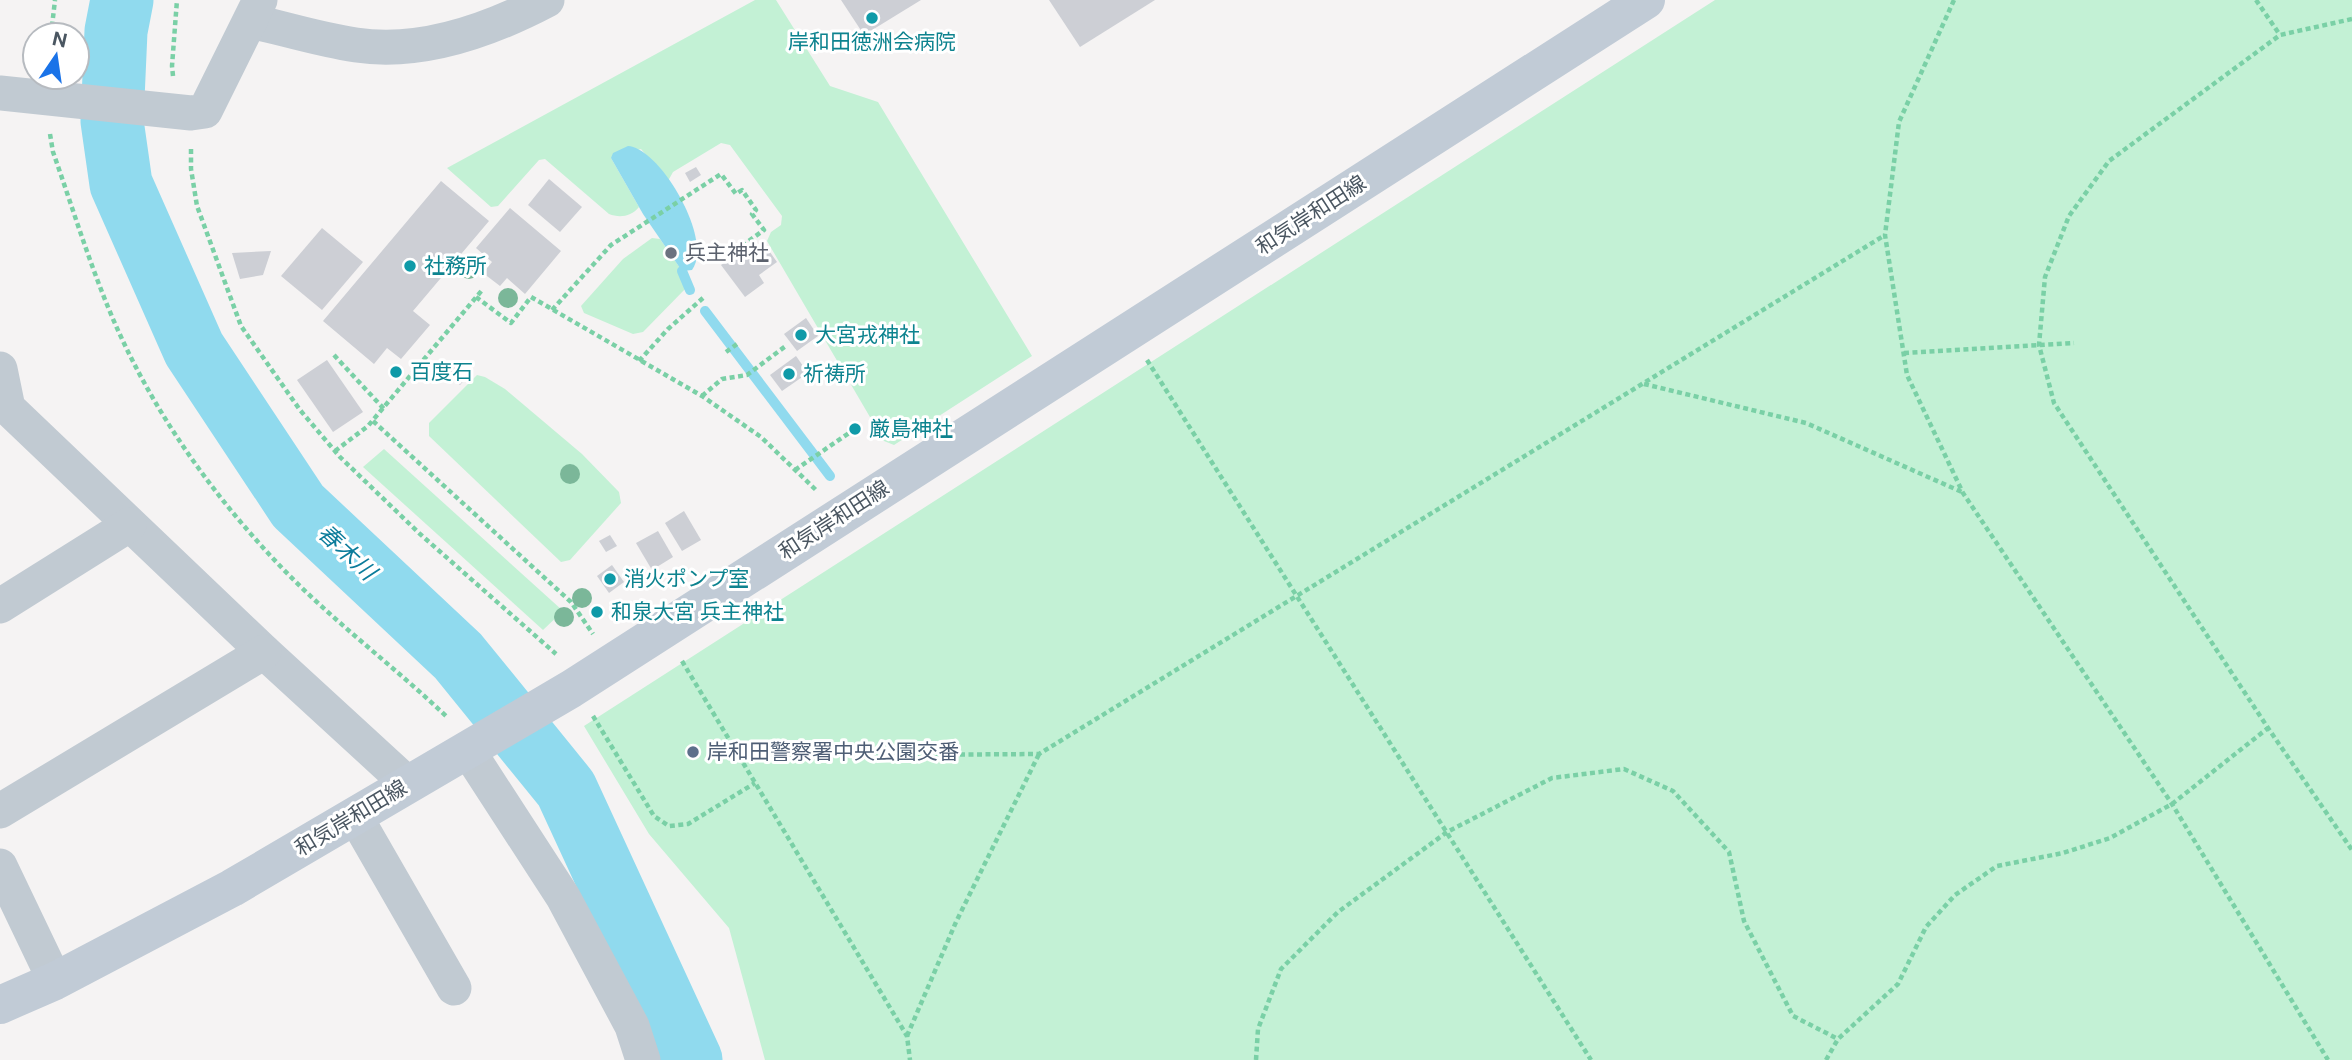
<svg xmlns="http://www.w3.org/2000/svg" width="2352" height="1060" font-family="'Public Sans','Noto Sans JP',sans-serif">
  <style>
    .green { fill: #c3f1d5 }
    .water { fill: #90daee }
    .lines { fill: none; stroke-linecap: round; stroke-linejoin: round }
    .stream { stroke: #90daee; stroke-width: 10 }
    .river { stroke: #90daee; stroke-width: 63 }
    .building { fill: #cdcfd5 }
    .path { stroke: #7ad0a6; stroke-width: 4.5; stroke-dasharray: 5 3.5; stroke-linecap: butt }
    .street { stroke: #c1cad2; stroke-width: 35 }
    .secondary { stroke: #c1cbd6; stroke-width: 38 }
    .tree { fill: #7bb799 }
    .culture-dot { fill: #0f9aa8; stroke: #fff; stroke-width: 2.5 }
    .worship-dot { fill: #6b7280; stroke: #fff; stroke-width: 2.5 }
    .service-dot { fill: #5c6f8a; stroke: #fff; stroke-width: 2.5 }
    .labels { text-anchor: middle; stroke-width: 6; stroke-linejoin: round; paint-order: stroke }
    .culture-label { font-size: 21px; fill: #0d838f; stroke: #fff; text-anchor: start }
    .street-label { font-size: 21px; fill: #4a5661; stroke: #fff }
    .worship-label { font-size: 21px; fill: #5b616d; stroke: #fff; text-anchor: start }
    .service-label { font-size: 21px; fill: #4e5e75; stroke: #fff; text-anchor: start }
    .water-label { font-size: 23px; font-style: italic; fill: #0c7c9b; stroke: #fff }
  </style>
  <rect width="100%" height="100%" fill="#f5f3f3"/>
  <g class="green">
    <path d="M 755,0 L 776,0 L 830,86 L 878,102 L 1032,356 L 894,445 L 884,441 L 767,241 L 771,232 L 781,225 L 782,216 L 730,145 L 721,143 L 673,172 L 668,181 L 641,149 L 611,158 L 639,207 C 631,217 619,218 609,214 L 545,159 L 539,160 L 498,206 L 491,207 L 447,168 Z"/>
    <path d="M 1715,0 L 2352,0 L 2352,1060 L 765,1060 L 729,928 L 649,834 L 584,726 Z"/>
    <path d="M 652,238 L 660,239 L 682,271 L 688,286 L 643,332 L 633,334 L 584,313 L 581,306 L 623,259 Z"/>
    <path d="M 477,375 L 485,377 L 505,389 L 582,454 L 619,492 L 621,503 L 570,560 L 561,562 L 429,436 L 429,423 Z"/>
    <path d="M 384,449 L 562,610 L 562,612 L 543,630 L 363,467 Z"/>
  </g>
  <path class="water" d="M 628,146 C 660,148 714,240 692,270 L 682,271 L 643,214 L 611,158 L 613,153 Z"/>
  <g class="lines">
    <g class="stream">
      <path d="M 682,271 L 690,290"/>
      <path d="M 705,311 L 830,476"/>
    </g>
    <path class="river" d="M 122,0 L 116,31 L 112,121 L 121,184 L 194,349 L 298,506 L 458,656 L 566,789 L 691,1060"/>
  </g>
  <g class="building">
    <path d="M 841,0 L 921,0 L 864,35 Z"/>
    <path d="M 1049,0 L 1155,0 L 1080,47 Z"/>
    <path d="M 696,167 L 701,175 L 690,182 L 685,173 Z"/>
    <path d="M 549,179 L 582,207 L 560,232 L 528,205 Z"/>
    <path d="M 441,181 L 489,221 L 413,311 L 430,325 L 401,359 L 387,348 L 374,364 L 323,321 Z"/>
    <path d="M 510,208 L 561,251 L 525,294 L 507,278 L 500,286 L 483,273 L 492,262 L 476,248 Z"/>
    <path d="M 322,228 L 363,262 L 322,310 L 281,276 Z"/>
    <path d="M 765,245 L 777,262 L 759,275 L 764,283 L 745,297 L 721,265 L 741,251 L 747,259 Z"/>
    <path d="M 271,251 L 263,275 L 240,279 L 232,253 Z"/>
    <path d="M 806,318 L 818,336 L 797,351 L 784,334 Z"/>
    <path d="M 796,356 L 808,373 L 782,391 L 770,375 Z"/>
    <path d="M 327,360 L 363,412 L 333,432 L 297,380 Z"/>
    <path d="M 458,361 L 471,372 L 460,385 L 447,374 Z"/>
    <path d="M 684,511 L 701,540 L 682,551 L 665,523 Z"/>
    <path d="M 658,531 L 673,557 L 652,570 L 636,543 Z"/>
    <path d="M 610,535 L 617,546 L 606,552 L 599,541 Z"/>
    <path d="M 612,565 L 624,582 L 609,593 L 597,576 Z"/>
  </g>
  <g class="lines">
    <g class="path">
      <path d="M 1954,0 L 1899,122 L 1885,235 L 1907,375 L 1963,493 L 2172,804 L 2328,1060"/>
      <path d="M 2256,0 L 2280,35"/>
      <path d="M 2352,19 L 2280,35 L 2109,161 L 2069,216 L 2045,277 L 2039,345 L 2054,403 L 2268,728 L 2352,850"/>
      <path d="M 51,35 L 55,0"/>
      <path d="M 173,76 L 172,66 L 177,0"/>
      <path d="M 50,134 L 53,152 C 71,203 87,256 108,307 C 148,405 210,493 283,569 C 335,623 395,667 448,718"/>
      <path d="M 191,149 L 191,169 L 197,206 L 241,326 L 300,410 L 340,457 L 420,534 L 556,654"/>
      <path d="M 476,297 L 511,323 L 531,297 L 702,396 L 761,437 L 816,490"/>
      <path d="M 552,310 L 611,245 L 721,174 L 736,194 L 742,190 L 756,210 L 752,214 L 764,230 L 719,262"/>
      <path d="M 726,352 L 737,344"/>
      <path d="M 1904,353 L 2074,343"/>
      <path d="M 334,355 L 384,409"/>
      <path d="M 1147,360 L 1591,1060"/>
      <path d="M 639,361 L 668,329 L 703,298"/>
      <path d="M 1644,384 L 1806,423 L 1962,492"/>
      <path d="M 702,396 L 722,379 L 747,375 L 787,345"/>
      <path d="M 373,421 L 571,602 L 593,634"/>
      <path d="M 335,451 L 368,426 L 483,289"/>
      <path d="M 795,470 L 849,433"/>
      <path d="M 682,661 L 907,1036 L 910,1060"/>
      <path d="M 593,716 L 654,816 L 669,826 L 688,824 L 755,783"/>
      <path d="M 739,756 L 1039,754 L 1885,235"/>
      <path d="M 907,1036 L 956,922 L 1039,754"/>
      <path d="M 1256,1060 L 1258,1029 L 1281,969 L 1338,912 L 1447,832 L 1552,778 L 1624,769 L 1673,791 L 1729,852 L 1744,921 L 1793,1016 L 1838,1039"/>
      <path d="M 1826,1060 L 1838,1039 L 1898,984 L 1926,927 L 1955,895 L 1997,866 L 2063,853 L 2110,838 L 2172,804 L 2268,728"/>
    </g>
    <g class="street">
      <path d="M 251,21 C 286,29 321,40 356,45 C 422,55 490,30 547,0"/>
      <path d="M 0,93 L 191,113 L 205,111 L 260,0"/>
      <path d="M 0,369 L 8,408 L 264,652 L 408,784"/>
      <path d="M 0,606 L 129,525"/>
      <path d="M 467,749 L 563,897 L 632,1026 L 643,1060"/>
      <path d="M 0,811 L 264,652"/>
      <path d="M 355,816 L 454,988"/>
      <path d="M 0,866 L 55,981"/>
    </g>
    <path class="secondary" d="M 0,1005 L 55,981 L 232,888 L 571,689 L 1646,0"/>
  </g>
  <g class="tree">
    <circle cx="469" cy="269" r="10"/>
    <circle cx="508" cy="298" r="10"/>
    <circle cx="570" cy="474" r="10"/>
    <circle cx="582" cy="598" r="10"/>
    <circle cx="564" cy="617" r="10"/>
  </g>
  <g class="culture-dot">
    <circle cx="872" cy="18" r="7"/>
    <circle cx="410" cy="266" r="7"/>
    <circle cx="801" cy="335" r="7"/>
    <circle cx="396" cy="372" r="7"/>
    <circle cx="789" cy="374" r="7"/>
    <circle cx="855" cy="429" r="7"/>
    <circle cx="610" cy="579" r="7"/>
    <circle cx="597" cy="612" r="7"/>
  </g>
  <circle class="worship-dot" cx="671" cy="253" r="7"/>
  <circle class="service-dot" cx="693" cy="752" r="7"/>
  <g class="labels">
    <g class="culture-label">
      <text x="872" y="49" text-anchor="middle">岸和田徳洲会病院</text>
      <text x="424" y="273">社務所</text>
      <text x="815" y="342">大宮戎神社</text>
      <text x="410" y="379">百度石</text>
      <text x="803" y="381">祈祷所</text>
      <text x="869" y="436">厳島神社</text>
      <text x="624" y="586">消火ポンプ室</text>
      <text x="611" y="619">和泉大宮 兵主神社</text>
    </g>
    <g class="street-label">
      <text transform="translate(1311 215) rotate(-33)" y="7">和気岸和田線</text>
      <text transform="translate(834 520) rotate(-33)" y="7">和気岸和田線</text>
      <text transform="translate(351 818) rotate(-31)" y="7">和気岸和田線</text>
    </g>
    <g class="worship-label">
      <text x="685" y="260">兵主神社</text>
    </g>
    <g class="service-label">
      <text x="707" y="759">岸和田警察署中央公園交番</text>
    </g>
    <g class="water-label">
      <text transform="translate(347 552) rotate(43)" y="8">春木川</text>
    </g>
  </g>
  <g transform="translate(56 56) rotate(13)"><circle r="33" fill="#ffffff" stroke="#b7bbc0" stroke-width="2"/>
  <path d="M0-5L12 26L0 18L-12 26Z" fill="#1a73e8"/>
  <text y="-10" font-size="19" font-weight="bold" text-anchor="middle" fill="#4a5661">N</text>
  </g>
</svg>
